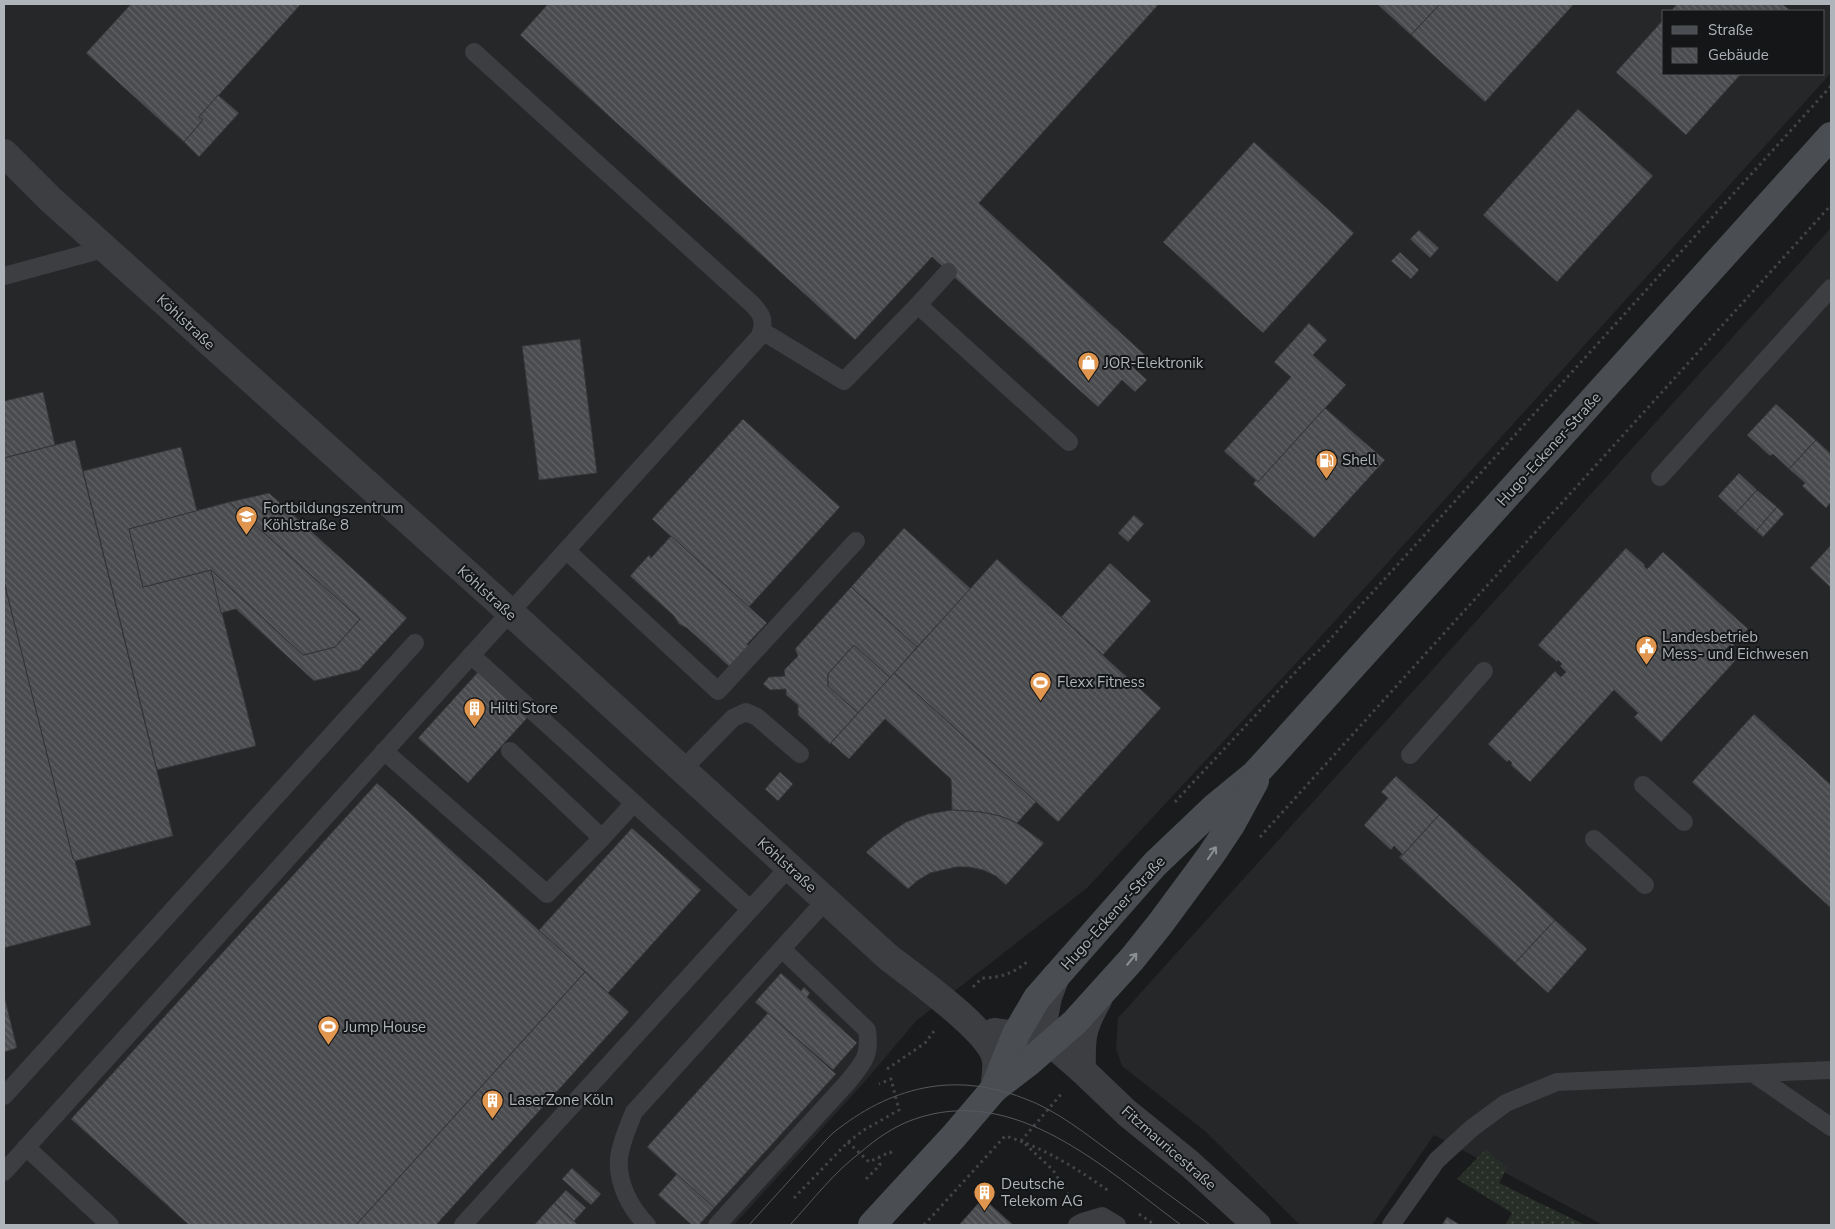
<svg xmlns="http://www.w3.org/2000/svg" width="1835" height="1229" font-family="'Nunito Sans',sans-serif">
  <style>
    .built { fill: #262729; fill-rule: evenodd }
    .green { fill: url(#green-dots) }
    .building { fill: url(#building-back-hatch); stroke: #353538 }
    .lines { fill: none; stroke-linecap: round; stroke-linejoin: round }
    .path { stroke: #424548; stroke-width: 3; stroke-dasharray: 2.5 4; stroke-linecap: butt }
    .lane { stroke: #3c3e41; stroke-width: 18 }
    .street { stroke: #3c3e41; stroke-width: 28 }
    .secondary { stroke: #4a4d51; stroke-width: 28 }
    .tram { stroke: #55585c; stroke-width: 1 }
    .oneway { stroke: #8b9095 }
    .labels { text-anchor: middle; stroke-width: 4; stroke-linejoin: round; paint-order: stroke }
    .street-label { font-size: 15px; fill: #aeb4ba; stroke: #151617 }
    .poi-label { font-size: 15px; fill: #aeb4ba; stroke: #151617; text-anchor: start }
  </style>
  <defs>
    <pattern id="green-dots" width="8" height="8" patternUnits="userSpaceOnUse" patternTransform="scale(1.25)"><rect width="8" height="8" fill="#272e27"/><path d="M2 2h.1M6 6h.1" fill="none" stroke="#444a44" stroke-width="1.8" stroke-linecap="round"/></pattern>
    <pattern id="building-back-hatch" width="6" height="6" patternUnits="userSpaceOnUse" patternTransform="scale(1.25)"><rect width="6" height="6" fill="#4a4b4e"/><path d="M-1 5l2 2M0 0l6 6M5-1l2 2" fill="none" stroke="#626365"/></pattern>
  </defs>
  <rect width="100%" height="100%" fill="#1a1b1c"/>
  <g class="built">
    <path d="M 4,4 L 1831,4 L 1831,73 L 1313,645 L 1087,888 L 916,1021 L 867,1079 L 734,1225 L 4,1225 ZM 1664,11 L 1824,11 L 1824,74 L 1664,74 Z"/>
    <path d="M 1831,228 L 1831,1225 L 1603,1225 L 1434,1135 L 1372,1225 L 1300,1225 L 1205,1131 L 1122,1066 L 1116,1049 L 1118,1018 Z"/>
  </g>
  <path class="green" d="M 1486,1149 L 1507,1168 L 1499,1183 L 1585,1225 L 1505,1225 L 1512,1213 L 1457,1179 Z"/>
  <g class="building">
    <path d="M 131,4 L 301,4 L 199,117 L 203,120 L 184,142 L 86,53 Z"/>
    <path d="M 548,4 L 1159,4 L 979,203 L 1145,355 L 1133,367 L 1147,380 L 1135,392 L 1122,380 L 1098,407 L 932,257 L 855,340 L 520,35 Z"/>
    <path d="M 1377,4 L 1440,4 L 1411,35 Z"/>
    <path d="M 1440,4 L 1574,4 L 1485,102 L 1411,35 Z"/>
    <path d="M 1677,4 L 1782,4 L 1791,11 L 1671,11 Z"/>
    <path d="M 1664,19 L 1664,74 L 1741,74 L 1686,135 L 1616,72 Z"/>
    <path d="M 218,95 L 239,113 L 199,157 L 184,142 L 203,120 L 199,117 Z"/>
    <path d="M 1578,109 L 1653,176 L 1557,282 L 1483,215 Z"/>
    <path d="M 1254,142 L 1354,233 L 1263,333 L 1163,242 Z"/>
    <path d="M 1419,230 L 1439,248 L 1430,258 L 1410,239 Z"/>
    <path d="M 1400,252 L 1419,270 L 1411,279 L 1391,261 Z"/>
    <path d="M 1309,323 L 1327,340 L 1313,355 L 1346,385 L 1258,482 L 1224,451 L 1291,377 L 1274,362 Z"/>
    <path d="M 580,339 L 597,473 L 539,480 L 522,346 Z"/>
    <path d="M 43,392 L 55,445 L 4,458 L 4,401 Z"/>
    <path d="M 1776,404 L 1816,440 L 1789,469 L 1773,454 L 1770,456 L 1747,435 Z"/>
    <path d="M 1325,408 L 1385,460 L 1314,538 L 1253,484 L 1256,480 L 1258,482 Z"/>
    <path d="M 743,419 L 840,507 L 749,607 L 652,519 Z"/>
    <path d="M 75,440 L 173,836 L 75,861 L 73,859 L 4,582 L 4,458 Z"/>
    <path d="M 1816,440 L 1831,454 L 1831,502 L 1826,508 L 1802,486 L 1805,483 L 1789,469 Z"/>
    <path d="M 181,447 L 197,511 L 129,529 L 143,587 L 211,570 L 256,746 L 157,770 L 83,471 Z"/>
    <path d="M 1739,473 L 1757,490 L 1736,513 L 1718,496 Z"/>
    <path d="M 1757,490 L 1777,507 L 1756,531 L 1736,513 Z"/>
    <path d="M 269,493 L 407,618 L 359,670 L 314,681 L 236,609 L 221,613 L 211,570 L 303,655 L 335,647 L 360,619 L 229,502 Z"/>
    <path d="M 229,502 L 360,619 L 335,647 L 303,655 L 211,570 L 143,587 L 129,529 Z"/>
    <path d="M 1777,507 L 1784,514 L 1763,537 L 1756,531 Z"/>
    <path d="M 1134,515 L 1144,524 L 1128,542 L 1118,533 Z"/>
    <path d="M 904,528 L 971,589 L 917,647 L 851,587 Z"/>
    <path d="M 671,536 L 767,623 L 747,644 L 750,647 L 731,668 L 687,628 L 679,624 L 674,616 L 630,576 L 649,555 L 651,558 Z"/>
    <path d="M 1831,545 L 1831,588 L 1810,568 Z"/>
    <path d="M 1626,548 L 1645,565 L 1644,566 L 1647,569 L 1663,552 L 1748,629 L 1732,647 L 1730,645 L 1724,651 L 1735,661 L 1661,742 L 1634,717 L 1638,713 L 1614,690 L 1530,782 L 1511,765 L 1512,763 L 1509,760 L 1507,762 L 1488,744 L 1555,671 L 1561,677 L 1566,672 L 1560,666 L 1562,664 L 1558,660 L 1557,662 L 1538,645 Z"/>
    <path d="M 997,559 L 1161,708 L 1058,822 L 894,673 Z"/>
    <path d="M 1110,563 L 1151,601 L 1103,655 L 1061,617 Z"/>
    <path d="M 4,582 L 73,859 L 75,861 L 91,925 L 4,948 Z"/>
    <path d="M 851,587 L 917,647 L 890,678 L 854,645 L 828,674 L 828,686 L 858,713 L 830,744 L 798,715 L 798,705 L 786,695 L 786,689 L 770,690 L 763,684 L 769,677 L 785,676 L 784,670 L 798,656 L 795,649 Z"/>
    <path d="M 854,645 L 890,678 L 858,713 L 828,686 L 828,674 Z"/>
    <path d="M 479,671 L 529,716 L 468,783 L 418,738 Z"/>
    <path d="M 894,673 L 1036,802 L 1017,823 L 1000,816 L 981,812 L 952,810 L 951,779 L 885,719 L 849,759 L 831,743 Z"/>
    <path d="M 1754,714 L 1831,785 L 1831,908 L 1692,782 Z"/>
    <path d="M 780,772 L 793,784 L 778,801 L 765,789 Z"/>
    <path d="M 1396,776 L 1439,815 L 1400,858 L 1399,857 L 1402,854 L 1394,846 L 1391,850 L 1364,825 L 1388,798 L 1381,792 Z"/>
    <path d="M 377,783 L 585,972 L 356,1225 L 189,1225 L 71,1119 Z"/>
    <path d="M 952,810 L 981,812 L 1000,816 L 1017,823 L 1044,843 L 1006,885 L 996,876 L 983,870 L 969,867 L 956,867 L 930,873 L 917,881 L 908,889 L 866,852 L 883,837 L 906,822 L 928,814 Z"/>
    <path d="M 1439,815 L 1555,920 L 1515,963 L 1400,858 Z"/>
    <path d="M 632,828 L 701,890 L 608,993 L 539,930 Z"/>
    <path d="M 1555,920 L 1587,949 L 1548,993 L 1515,963 Z"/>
    <path d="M 585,972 L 629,1012 L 436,1225 L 356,1225 Z"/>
    <path d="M 781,973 L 801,991 L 804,987 L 810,993 L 807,997 L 857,1043 L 833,1070 L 755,1002 Z"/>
    <path d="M 4,995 L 17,1048 L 4,1052 Z"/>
    <path d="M 768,1013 L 836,1074 L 714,1208 L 647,1147 Z"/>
    <path d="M 572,1168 L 601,1194 L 591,1205 L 562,1179 Z"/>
    <path d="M 677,1174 L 714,1208 L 699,1225 L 692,1225 L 658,1195 Z"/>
    <path d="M 566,1190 L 586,1208 L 574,1221 L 554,1203 Z"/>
    <path d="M 983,1198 L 1013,1225 L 959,1225 Z"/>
    <path d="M 554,1203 L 574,1221 L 578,1225 L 534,1225 Z"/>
    <path d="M 1447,1217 L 1460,1225 L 1442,1225 Z"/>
  </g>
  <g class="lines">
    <g class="path">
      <path d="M 1175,802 L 1303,664 L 1323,647 L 1831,86"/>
      <path d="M 1260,837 L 1831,205"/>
      <path d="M 973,987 L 982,978 C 1001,978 1014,973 1028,961"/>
      <path d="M 887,1069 L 925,1043 L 934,1031"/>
      <path d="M 1021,1141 L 1063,1092"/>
      <path d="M 848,1142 L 869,1162 L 890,1152 L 895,1156"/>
      <path d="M 1025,1144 L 1053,1170 L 1072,1201"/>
      <path d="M 866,1179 L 880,1165 L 879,1158"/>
      <path d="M 794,1198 L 848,1142 L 864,1130 L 899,1110 L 891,1079 L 879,1084"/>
      <path d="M 1139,1214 L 1155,1225"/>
      <path d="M 924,1225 L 1005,1136 C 1043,1147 1078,1169 1110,1192"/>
    </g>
    <g class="lane">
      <path d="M 4,276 L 107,248"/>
      <path d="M 918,305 L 948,272"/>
      <path d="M 762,331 L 844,381 L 918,305 L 1069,442"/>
      <path d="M 1660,477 L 1831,288"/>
      <path d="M 567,551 L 718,691 L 856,541"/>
      <path d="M 471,655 L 634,803"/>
      <path d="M 384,751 L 547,894 L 602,838"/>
      <path d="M 510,751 L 602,838 L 634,803 L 750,909"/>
      <path d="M 1410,755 L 1484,671"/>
      <path d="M 682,770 L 733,718 L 746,712 L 757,717 L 800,754"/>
      <path d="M 1643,785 L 1684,822"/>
      <path d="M 1594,839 L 1645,885"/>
      <path d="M 1754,1074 L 1831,1127"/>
      <path d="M 4,1096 L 415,643"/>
      <path d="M 26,1147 L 110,1225"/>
      <path d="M 4,1172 L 760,336 C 765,320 763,316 752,304 L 474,52"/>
      <path d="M 463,1225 L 789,867"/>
      <path d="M 647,1225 C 630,1208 617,1183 619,1158 C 621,1142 628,1127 634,1112 L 826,900"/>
      <path d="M 717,1225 L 846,1084 C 862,1064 871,1058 867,1030 L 783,950"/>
      <path d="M 1077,1225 L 1082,1222 L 1102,1216 L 1117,1225"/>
      <path d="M 1391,1225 L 1437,1160 L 1472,1128 L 1506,1103 L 1557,1082 L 1831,1070"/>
    </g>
    <g class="street">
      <path d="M 4,153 L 50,199 L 510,612 L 888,957 C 912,976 993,1032 996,1061 C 997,1070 995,1080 994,1089"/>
      <path d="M 994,1032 L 1034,1037 L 1051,1043 L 1082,1070 L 1127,1113 L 1190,1164 L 1257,1225"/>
      <path d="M 1051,1043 L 1044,1018 L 1048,997 L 1056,976"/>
      <path d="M 1082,1070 C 1081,1037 1082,1028 1098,1000"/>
    </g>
    <g class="secondary">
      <path d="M 994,1089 L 1016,1034 L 1037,998 L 1155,864 L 1216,806 L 1255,774 L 1266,762 L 1831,136"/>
      <path d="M 872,1225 L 954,1136 L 994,1089 L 1028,1063 L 1075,1022 L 1132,959 L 1160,924 L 1211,855 L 1231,825 L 1255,781"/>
    </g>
    <g class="tram">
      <path d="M 749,1225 C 768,1204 788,1182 807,1161 C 816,1152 824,1141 833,1133 C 890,1087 953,1071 1023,1098 C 1057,1110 1087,1135 1116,1156 C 1147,1179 1179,1202 1210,1225"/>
      <path d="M 790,1225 C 813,1200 834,1172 861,1152 C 876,1139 893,1127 912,1120 C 1015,1082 1105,1169 1181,1225"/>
    </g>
  </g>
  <defs><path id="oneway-shaft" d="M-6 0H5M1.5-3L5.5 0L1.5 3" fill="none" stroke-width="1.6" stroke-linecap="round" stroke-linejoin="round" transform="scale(1.25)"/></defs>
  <g class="oneway">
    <use href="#oneway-shaft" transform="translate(1212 853) rotate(-56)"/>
    <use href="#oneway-shaft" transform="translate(1132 959) rotate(-50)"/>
  </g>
  <defs>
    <symbol id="shop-pin" viewBox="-11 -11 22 30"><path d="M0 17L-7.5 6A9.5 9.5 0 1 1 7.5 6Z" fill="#e0964f" stroke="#151617"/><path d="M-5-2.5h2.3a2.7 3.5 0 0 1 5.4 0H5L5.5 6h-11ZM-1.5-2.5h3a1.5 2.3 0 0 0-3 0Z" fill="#fff"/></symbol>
    <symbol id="fuel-pin" viewBox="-11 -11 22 30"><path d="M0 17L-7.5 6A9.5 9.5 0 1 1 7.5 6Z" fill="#e0964f" stroke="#151617"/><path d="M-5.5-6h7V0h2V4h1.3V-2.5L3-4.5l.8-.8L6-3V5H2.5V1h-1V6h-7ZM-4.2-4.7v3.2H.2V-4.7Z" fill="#fff"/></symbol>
    <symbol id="school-pin" viewBox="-11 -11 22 30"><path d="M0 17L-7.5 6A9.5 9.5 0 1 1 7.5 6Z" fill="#e0964f" stroke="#151617"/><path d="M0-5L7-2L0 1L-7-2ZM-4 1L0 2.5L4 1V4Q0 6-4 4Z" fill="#fff"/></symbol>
    <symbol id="civic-pin" viewBox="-11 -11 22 30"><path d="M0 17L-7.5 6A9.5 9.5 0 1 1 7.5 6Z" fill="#e0964f" stroke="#151617"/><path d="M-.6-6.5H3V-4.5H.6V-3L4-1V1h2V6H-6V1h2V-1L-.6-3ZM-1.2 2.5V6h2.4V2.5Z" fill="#fff"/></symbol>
    <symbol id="stadium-pin" viewBox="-11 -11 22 30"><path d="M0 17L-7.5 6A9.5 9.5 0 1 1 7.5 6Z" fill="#e0964f" stroke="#151617"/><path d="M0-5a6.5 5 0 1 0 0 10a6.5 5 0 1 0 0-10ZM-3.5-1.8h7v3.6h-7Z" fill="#fff"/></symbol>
    <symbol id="building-pin" viewBox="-11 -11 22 30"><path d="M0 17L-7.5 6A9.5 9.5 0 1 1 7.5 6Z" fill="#e0964f" stroke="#151617"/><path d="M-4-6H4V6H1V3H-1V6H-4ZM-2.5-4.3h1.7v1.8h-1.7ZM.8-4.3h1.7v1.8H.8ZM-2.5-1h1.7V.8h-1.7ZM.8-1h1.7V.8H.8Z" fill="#fff"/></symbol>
  </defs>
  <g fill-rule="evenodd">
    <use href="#shop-pin" x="1076" y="350" width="25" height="34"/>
    <use href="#fuel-pin" x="1314" y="448" width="25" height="34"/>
    <use href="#school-pin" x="234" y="504" width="25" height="34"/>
    <use href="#civic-pin" x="1634" y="634" width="25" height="34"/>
    <use href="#stadium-pin" x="1028" y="670" width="25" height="34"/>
    <use href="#building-pin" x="462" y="696" width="25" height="34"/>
    <use href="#stadium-pin" x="316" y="1014" width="25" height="34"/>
    <use href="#building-pin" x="480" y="1088" width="25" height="34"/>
    <use href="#building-pin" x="972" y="1180" width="25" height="34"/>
  </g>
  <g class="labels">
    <g class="street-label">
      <text transform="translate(186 322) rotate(43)" y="5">Köhlstraße</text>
      <text transform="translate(1549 449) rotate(-48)" y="5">Hugo-Eckener-Straße</text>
      <text transform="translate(487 593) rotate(42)" y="5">Köhlstraße</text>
      <text transform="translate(787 865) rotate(42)" y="5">Köhlstraße</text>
      <text transform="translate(1113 913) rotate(-48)" y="5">Hugo-Eckener-Straße</text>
      <text transform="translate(1169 1148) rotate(41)" y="5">Fitzmauricestraße</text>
    </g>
    <g class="poi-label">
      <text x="1104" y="368">JOR-Elektronik</text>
      <text x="1342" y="465">Shell</text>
      <text x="263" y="513">Fortbildungszentrum<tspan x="263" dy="17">Köhlstraße 8</tspan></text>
      <text x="1662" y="642">Landesbetrieb<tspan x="1662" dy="17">Mess- und Eichwesen</tspan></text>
      <text x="1057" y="687">Flexx Fitness</text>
      <text x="490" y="713">Hilti Store</text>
      <text x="344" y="1032">Jump House</text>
      <text x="509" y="1105">LaserZone Köln</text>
      <text x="1001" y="1189">Deutsche<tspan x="1001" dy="17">Telekom AG</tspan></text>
    </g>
  </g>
  <rect width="1835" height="1229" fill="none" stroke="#aeb4ba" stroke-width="10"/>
  <rect x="1662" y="10" width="162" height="65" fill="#151617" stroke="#525558"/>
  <rect x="1672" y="26" width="25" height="8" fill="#4a4d51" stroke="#525558"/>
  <text x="1708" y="35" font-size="15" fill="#aeb4ba">Straße</text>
  <rect x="1672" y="48" width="25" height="15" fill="url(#building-back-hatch)" stroke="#525558"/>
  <text x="1708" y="60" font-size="15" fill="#aeb4ba">Gebäude</text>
</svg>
